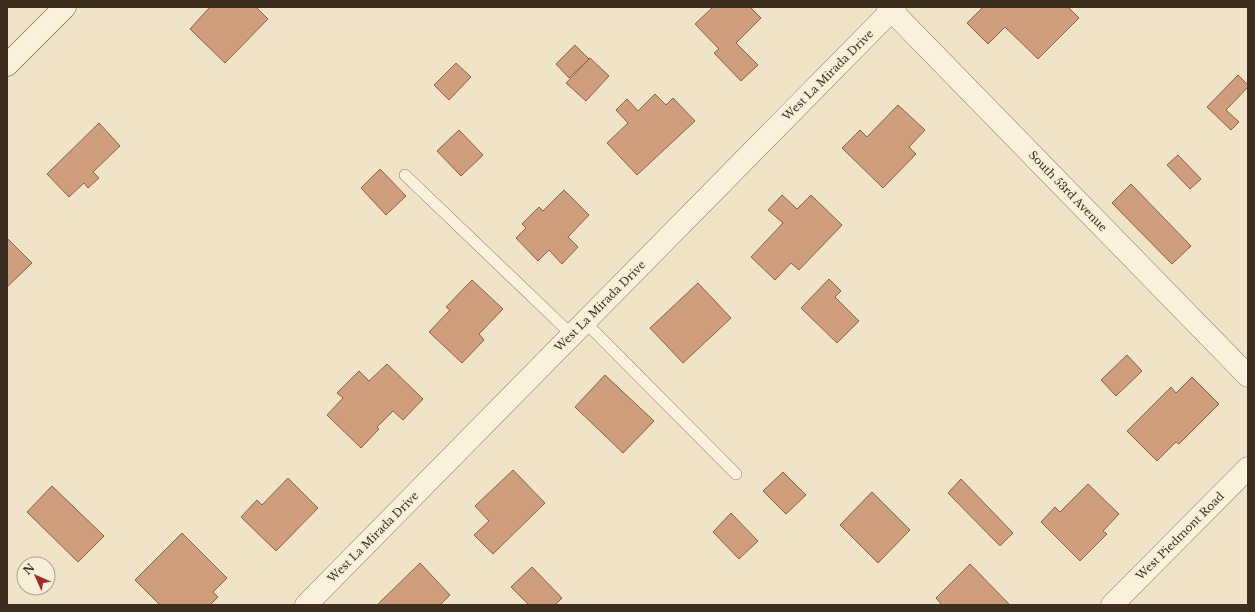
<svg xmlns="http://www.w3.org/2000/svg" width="1255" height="612" font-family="'Libre Baskerville',serif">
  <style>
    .building { fill: #cf9f7d; stroke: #8d5f41 }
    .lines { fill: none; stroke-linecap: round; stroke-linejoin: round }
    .service-casing { stroke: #8d765c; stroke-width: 12 }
    .minor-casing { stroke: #8d765c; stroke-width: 23 }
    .secondary-casing { stroke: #6f573f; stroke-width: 23 }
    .service { stroke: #faf1dc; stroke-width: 11 }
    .minor { stroke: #faf1dc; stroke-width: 22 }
    .secondary { stroke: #faf1dc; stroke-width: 22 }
    .labels { text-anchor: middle; stroke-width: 3.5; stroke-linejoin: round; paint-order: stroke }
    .street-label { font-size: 11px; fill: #3d2e20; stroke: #f7eed8 }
  </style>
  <rect width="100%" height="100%" fill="#f0e4c8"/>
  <g class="building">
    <path d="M 210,7 L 256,7 L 268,19 L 225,63 L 190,29 Z"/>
    <path d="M 713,7 L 750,7 L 761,18 L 736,43 L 758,65 L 741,81 L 714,53 L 719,49 L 695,24 Z"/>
    <path d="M 983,7 L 1068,7 L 1079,18 L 1038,59 L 1005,27 L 988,44 L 967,23 Z"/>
    <path d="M 575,45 L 589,59 L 569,78 L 556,64 Z"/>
    <path d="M 590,58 L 609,76 L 586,101 L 566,83 Z"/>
    <path d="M 456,63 L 471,77 L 449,100 L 434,85 Z"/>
    <path d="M 1238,75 L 1248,85 L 1248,87 L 1226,110 L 1239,122 L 1231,130 L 1207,107 Z"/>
    <path d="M 655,94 L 666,105 L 673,98 L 695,121 L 637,175 L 607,143 L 628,123 L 616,110 L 627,99 L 638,111 Z"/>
    <path d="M 898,105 L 925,130 L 909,147 L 916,154 L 883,188 L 842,148 L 860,130 L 867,137 Z"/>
    <path d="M 99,123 L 120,146 L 93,172 L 99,178 L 88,188 L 84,183 L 69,197 L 47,174 Z"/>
    <path d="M 459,130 L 483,155 L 461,176 L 437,151 Z"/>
    <path d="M 1178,155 L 1201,179 L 1190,189 L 1167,165 Z"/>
    <path d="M 380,169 L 406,196 L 386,215 L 361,188 Z"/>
    <path d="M 1131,184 L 1191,246 L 1172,264 L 1112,203 Z"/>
    <path d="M 564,190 L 589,215 L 568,237 L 578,247 L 562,264 L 549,250 L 538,261 L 516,238 L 526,228 L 522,224 L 539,207 L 543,211 Z"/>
    <path d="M 782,195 L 797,209 L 811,195 L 842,225 L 799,270 L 791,263 L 775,280 L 751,257 L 783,223 L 768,210 Z"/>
    <path d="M 7,238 L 32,263 L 7,287 Z"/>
    <path d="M 829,279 L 841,291 L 835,297 L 859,321 L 837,343 L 801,308 Z"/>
    <path d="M 472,280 L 503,309 L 479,334 L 484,340 L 462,363 L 429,332 L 450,310 L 446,307 Z"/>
    <path d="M 698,283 L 731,318 L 683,363 L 650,328 Z"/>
    <path d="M 1127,355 L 1142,371 L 1116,396 L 1101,380 Z"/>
    <path d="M 387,364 L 423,399 L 403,420 L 393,411 L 377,427 L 379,429 L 361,448 L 327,415 L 343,398 L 337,393 L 359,371 L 369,381 Z"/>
    <path d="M 605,375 L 654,421 L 623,453 L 575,407 Z"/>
    <path d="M 1192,377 L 1219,404 L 1179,444 L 1176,442 L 1157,461 L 1127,431 L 1171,387 L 1176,393 Z"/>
    <path d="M 513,470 L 545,503 L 493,554 L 474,535 L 489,521 L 475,506 Z"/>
    <path d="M 783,472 L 806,495 L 786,514 L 763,491 Z"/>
    <path d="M 288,478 L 318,508 L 276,551 L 241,517 L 257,500 L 262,505 Z"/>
    <path d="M 961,479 L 1013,533 L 1000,546 L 948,493 Z"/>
    <path d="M 1088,484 L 1119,514 L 1103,531 L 1107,534 L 1080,561 L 1041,522 L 1055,507 L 1060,512 Z"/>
    <path d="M 52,486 L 104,536 L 78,562 L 27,512 Z"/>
    <path d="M 872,492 L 910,530 L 878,563 L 840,525 Z"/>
    <path d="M 731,513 L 758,541 L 739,559 L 713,532 Z"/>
    <path d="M 182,533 L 227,578 L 213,592 L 218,597 L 210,605 L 160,605 L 135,580 Z"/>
    <path d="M 420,563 L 450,595 L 440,605 L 377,605 Z"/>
    <path d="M 970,564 L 1010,605 L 942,605 L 936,598 Z"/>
    <path d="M 532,567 L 562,598 L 555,605 L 529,605 L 511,587 Z"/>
  </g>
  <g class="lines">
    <defs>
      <g id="service">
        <path d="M 405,175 L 572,335"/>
        <path d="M 585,322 L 736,474"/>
      </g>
      <g id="minor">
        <path d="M 888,7 L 1248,376"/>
        <path d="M 306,605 L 895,7"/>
        <path d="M 1112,605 L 1248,468"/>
      </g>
      <path id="secondary" d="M 7,65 L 65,7"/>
    </defs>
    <use href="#service" class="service-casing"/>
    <use href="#minor" class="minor-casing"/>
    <use href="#secondary" class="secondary-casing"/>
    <use href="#service" class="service"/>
    <use href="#minor" class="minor"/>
    <use href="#secondary" class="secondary"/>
  </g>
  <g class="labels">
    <g class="street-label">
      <text transform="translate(828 75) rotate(-45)" y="4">West La Mirada Drive</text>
      <text transform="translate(1068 191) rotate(46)" y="4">South 53rd Avenue</text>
      <text transform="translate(600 306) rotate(-45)" y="4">West La Mirada Drive</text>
      <text transform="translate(1180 536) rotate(-45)" y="4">West Piedmont Road</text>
      <text transform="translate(373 537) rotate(-45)" y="4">West La Mirada Drive</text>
    </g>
  </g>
  <rect width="1255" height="612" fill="none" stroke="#3d2e20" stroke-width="16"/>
  <g transform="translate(36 576) rotate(315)"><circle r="19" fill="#f7eed8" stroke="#ada18e"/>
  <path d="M0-3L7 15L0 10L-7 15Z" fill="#9e2a2b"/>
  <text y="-6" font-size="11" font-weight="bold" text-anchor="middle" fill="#3d2e20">N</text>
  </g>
</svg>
